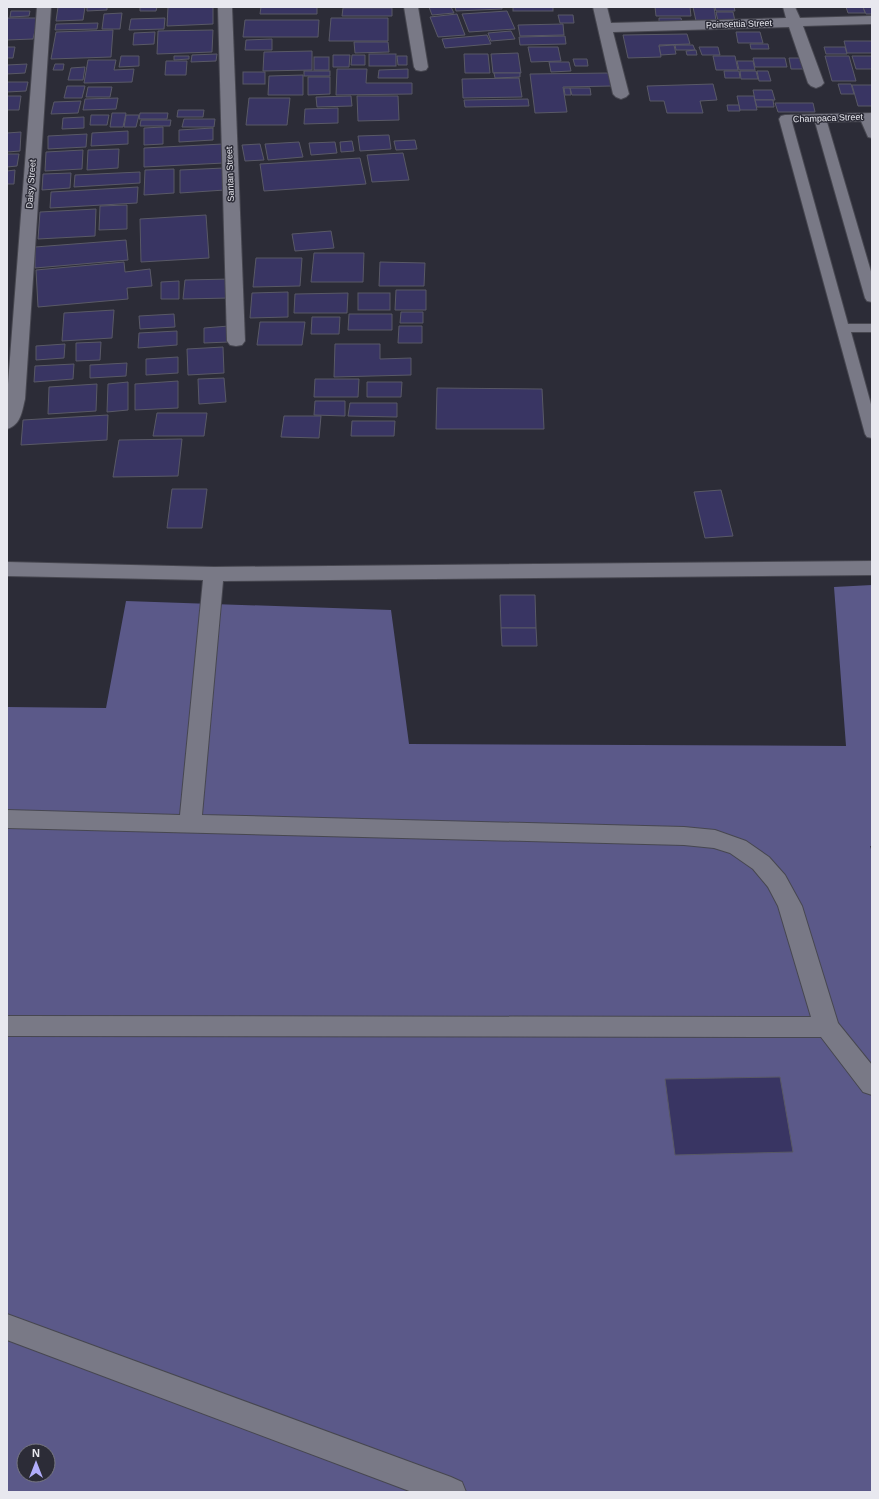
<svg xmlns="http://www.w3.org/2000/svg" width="879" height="1499" font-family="Arial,sans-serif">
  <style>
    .forest { fill: #5b5989; fill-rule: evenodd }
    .building { fill: #393563; stroke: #595966 }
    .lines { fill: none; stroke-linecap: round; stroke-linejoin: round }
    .lane-casing { stroke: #474750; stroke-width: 2 }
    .street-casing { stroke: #474750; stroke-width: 2 }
    .lane { fill: #797986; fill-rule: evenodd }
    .street { fill: #797986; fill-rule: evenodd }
    .labels { text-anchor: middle; stroke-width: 3; stroke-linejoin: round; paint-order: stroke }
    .far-street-label { font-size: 9px; fill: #e8e8ef; stroke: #2c2c37 }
  </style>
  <rect width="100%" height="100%" fill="#2c2c37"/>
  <path class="forest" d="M 872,585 L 872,846 L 870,846 L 872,852 L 872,1492 L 7,1492 L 7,707 L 106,708 L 126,601 L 391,610 L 409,744 L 846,746 L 834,587 ZM 24,1451 L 48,1451 L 48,1475 L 24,1475 Z"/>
  <g class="building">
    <path d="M 58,7 L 85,7 L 83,20 L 56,21 Z"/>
    <path d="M 87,7 L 107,7 L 107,10 L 87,11 Z"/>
    <path d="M 140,7 L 157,7 L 156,11 L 140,11 Z"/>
    <path d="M 168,7 L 213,7 L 213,24 L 167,26 Z"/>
    <path d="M 261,7 L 317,7 L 317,14 L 260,14 Z"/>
    <path d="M 429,7 L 451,7 L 454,13 L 432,15 Z"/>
    <path d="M 455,7 L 502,7 L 502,9 L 456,11 Z"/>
    <rect x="513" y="7" width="40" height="4"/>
    <path d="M 655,7 L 690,7 L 691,16 L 656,16 Z"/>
    <path d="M 693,7 L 714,7 L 716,21 L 696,21 Z"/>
    <path d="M 715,7 L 734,7 L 735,11 L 716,11 Z"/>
    <path d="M 846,7 L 863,7 L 865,13 L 848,13 Z"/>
    <path d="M 863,7 L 872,7 L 872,14 L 866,14 Z"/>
    <path d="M 343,8 L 392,8 L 392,16 L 342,16 Z"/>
    <path d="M 11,11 L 30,11 L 29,16 L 10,17 Z"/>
    <path d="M 507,11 L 515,29 L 469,32 L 462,14 Z"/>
    <path d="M 716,12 L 733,12 L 735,21 L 718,21 Z"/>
    <path d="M 122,13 L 120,29 L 102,29 L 104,14 Z"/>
    <path d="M 457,14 L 465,35 L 438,37 L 430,17 Z"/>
    <path d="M 558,15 L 573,15 L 574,23 L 560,23 Z"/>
    <path d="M 7,18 L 38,18 L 33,39 L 7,40 Z"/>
    <path d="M 165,18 L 164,29 L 129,30 L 131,19 Z"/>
    <path d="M 331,18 L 388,18 L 388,41 L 329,41 Z"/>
    <path d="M 659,18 L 681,18 L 682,22 L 659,22 Z"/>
    <path d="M 245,20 L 319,20 L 318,37 L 243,37 Z"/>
    <path d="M 98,23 L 97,29 L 55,30 L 56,24 Z"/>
    <path d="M 563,24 L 564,35 L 520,36 L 518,25 Z"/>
    <path d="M 113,30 L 111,57 L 51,59 L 56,32 Z"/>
    <path d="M 213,30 L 212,52 L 157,54 L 158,31 Z"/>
    <path d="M 511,31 L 515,39 L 491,41 L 488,33 Z"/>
    <path d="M 155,32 L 154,44 L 133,45 L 134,33 Z"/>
    <path d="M 736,32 L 760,32 L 763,43 L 738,43 Z"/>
    <path d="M 687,34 L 690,44 L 659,45 L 661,57 L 628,58 L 623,35 Z"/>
    <path d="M 487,35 L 491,44 L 445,48 L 442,39 Z"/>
    <path d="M 565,36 L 566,44 L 520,45 L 519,37 Z"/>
    <path d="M 272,39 L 272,50 L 245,50 L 246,40 Z"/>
    <path d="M 844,41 L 872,41 L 872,53 L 847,53 Z"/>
    <path d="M 354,42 L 388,42 L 389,52 L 355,53 Z"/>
    <path d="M 750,44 L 768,44 L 769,49 L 751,49 Z"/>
    <path d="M 674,45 L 676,54 L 661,55 L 659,46 Z"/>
    <path d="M 675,45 L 693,45 L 695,50 L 676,50 Z"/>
    <path d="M 7,47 L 15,47 L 13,58 L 7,58 Z"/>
    <path d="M 528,47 L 558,47 L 561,61 L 531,62 Z"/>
    <path d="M 699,47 L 718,47 L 720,55 L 702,55 Z"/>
    <path d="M 824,47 L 845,47 L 847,54 L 826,54 Z"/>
    <path d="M 696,50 L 697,55 L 687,55 L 686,51 Z"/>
    <path d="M 312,51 L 312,70 L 263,71 L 264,52 Z"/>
    <path d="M 518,53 L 521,73 L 493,73 L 491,54 Z"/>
    <path d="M 217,54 L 216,61 L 191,62 L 192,55 Z"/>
    <rect x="369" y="54" width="27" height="12"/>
    <path d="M 464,54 L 488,54 L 490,73 L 465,73 Z"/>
    <path d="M 333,55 L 350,55 L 349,67 L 333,67 Z"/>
    <path d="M 352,55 L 365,55 L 365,65 L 351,65 Z"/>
    <path d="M 121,56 L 139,56 L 139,66 L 119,67 Z"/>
    <path d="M 174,56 L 189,56 L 189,59 L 174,60 Z"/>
    <path d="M 397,56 L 407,56 L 407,65 L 398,65 Z"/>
    <path d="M 713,56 L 735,56 L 738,70 L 716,70 Z"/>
    <path d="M 825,56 L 849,56 L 856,81 L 832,81 Z"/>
    <path d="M 852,56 L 872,56 L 872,69 L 856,69 Z"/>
    <rect x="314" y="57" width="15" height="13"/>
    <path d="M 753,58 L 785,58 L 787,67 L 755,67 Z"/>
    <path d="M 789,58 L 802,58 L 805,69 L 791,69 Z"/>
    <path d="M 573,59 L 587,59 L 588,66 L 575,66 Z"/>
    <path d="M 88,60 L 116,60 L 114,70 L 134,69 L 132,82 L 84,83 Z"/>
    <path d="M 166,61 L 187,61 L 186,75 L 165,75 Z"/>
    <path d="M 737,61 L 753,61 L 755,70 L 739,70 Z"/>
    <path d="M 549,62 L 569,62 L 571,71 L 551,72 Z"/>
    <path d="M 27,64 L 25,73 L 7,74 L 7,65 Z"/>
    <path d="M 55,64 L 64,64 L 63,70 L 53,70 Z"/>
    <path d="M 85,67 L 83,80 L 68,80 L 71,68 Z"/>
    <path d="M 337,69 L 367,69 L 366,83 L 412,83 L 412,94 L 336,95 Z"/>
    <path d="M 408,69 L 408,78 L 378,78 L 379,70 Z"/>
    <rect x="304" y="71" width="26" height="5"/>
    <path d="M 724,71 L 739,71 L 740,78 L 725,78 Z"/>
    <path d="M 740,71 L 756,71 L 758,79 L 741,79 Z"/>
    <path d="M 757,71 L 768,71 L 771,81 L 759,81 Z"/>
    <rect x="243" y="72" width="22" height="12"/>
    <path d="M 494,73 L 520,73 L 520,77 L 495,78 Z"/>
    <path d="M 609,73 L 612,86 L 563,87 L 567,112 L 535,113 L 530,74 Z"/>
    <path d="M 303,75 L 303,95 L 268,95 L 269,76 Z"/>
    <path d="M 308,77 L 330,77 L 330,94 L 308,95 Z"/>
    <path d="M 519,78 L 522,97 L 463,98 L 462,79 Z"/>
    <path d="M 7,82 L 28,82 L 26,91 L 7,92 Z"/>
    <path d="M 713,84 L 717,100 L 700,101 L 703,113 L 667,113 L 664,101 L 650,101 L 647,86 Z"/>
    <path d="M 838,84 L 851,84 L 854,94 L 841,94 Z"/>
    <path d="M 852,85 L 872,85 L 872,106 L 858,106 Z"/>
    <path d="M 67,86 L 85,86 L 82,98 L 64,98 Z"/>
    <path d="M 88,87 L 112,87 L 110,97 L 86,97 Z"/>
    <path d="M 564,88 L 570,88 L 571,95 L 565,95 Z"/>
    <path d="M 570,88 L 590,88 L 591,95 L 572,95 Z"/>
    <path d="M 753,90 L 772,90 L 775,100 L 755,100 Z"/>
    <path d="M 7,96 L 21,96 L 19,110 L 7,110 Z"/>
    <path d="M 351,96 L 352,106 L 317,107 L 316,97 Z"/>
    <path d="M 357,96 L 398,96 L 399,120 L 358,121 Z"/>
    <path d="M 737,96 L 754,96 L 757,110 L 740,110 Z"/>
    <path d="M 118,98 L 116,109 L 83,110 L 85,99 Z"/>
    <path d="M 249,98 L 290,98 L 287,125 L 246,125 Z"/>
    <path d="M 528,99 L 529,106 L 465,107 L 464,100 Z"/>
    <path d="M 755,100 L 773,100 L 774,107 L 757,107 Z"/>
    <path d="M 81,101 L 78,113 L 51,114 L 54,102 Z"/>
    <path d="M 775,103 L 813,103 L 815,112 L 778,112 Z"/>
    <path d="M 727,105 L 739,105 L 740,111 L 728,111 Z"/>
    <path d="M 338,108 L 338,123 L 304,124 L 305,109 Z"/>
    <path d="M 178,110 L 204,110 L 203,117 L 177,117 Z"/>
    <path d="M 112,113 L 126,113 L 123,127 L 110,127 Z"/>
    <path d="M 140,113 L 168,113 L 167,119 L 139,119 Z"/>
    <path d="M 91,115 L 109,115 L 107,125 L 90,125 Z"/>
    <path d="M 126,115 L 139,115 L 136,127 L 124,127 Z"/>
    <path d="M 84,117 L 84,128 L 62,129 L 63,118 Z"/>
    <path d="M 184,119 L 215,119 L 214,127 L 182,127 Z"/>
    <path d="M 141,120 L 171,120 L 170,126 L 140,126 Z"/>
    <path d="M 163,127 L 163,144 L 144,145 L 144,128 Z"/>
    <path d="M 213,128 L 213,140 L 179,142 L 179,130 Z"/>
    <path d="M 128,131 L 128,144 L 91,146 L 92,133 Z"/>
    <path d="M 21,132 L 20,151 L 7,152 L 7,133 Z"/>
    <path d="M 87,134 L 86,147 L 48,149 L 48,136 Z"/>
    <path d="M 389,135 L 391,149 L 360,151 L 358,136 Z"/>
    <path d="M 415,140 L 417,149 L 396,150 L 394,141 Z"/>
    <path d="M 352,141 L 354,151 L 341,152 L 340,142 Z"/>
    <path d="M 299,142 L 303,157 L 268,160 L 265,144 Z"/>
    <path d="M 335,142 L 337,153 L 311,155 L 309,143 Z"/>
    <path d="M 223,144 L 224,163 L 144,167 L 144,148 Z"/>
    <path d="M 260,144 L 264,160 L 245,161 L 242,145 Z"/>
    <path d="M 119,149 L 118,168 L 87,170 L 88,150 Z"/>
    <path d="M 83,150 L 82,169 L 45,171 L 46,152 Z"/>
    <path d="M 403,153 L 409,180 L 372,182 L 367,155 Z"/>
    <path d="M 7,154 L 19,154 L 17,166 L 7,167 Z"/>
    <path d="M 360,158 L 366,184 L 264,191 L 260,164 Z"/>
    <path d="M 224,168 L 225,190 L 180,193 L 180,170 Z"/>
    <path d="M 174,169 L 174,193 L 144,195 L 145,170 Z"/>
    <path d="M 15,170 L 14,184 L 7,184 L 7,171 Z"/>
    <path d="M 140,172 L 140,183 L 74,187 L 75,175 Z"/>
    <path d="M 71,173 L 70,188 L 42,190 L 43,174 Z"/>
    <path d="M 138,187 L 137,203 L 50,208 L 51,192 Z"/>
    <path d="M 127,205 L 127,229 L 99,230 L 100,206 Z"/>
    <path d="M 96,209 L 95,236 L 38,239 L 40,212 Z"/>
    <path d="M 206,215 L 209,258 L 141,262 L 140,219 Z"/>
    <path d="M 331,231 L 334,248 L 295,251 L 292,234 Z"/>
    <path d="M 126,240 L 128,260 L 35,268 L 35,247 Z"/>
    <path d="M 314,253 L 364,253 L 363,282 L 311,282 Z"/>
    <path d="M 256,258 L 302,258 L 300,286 L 253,287 Z"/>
    <path d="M 124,262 L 125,272 L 150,269 L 152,286 L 127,288 L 128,299 L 38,307 L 36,270 Z"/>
    <path d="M 380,262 L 425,263 L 424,286 L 379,286 Z"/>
    <path d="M 231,279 L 230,298 L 183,299 L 185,280 Z"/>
    <path d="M 179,281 L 179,299 L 161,299 L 161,282 Z"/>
    <path d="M 396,290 L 426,290 L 426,310 L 395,310 Z"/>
    <path d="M 288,292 L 288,317 L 250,318 L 252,293 Z"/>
    <path d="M 348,293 L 347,313 L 294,313 L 295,294 Z"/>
    <rect x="358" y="293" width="32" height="17"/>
    <path d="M 114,310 L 112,338 L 62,341 L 64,313 Z"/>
    <path d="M 401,312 L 423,312 L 423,323 L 400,323 Z"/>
    <path d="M 174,314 L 175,327 L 140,329 L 139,316 Z"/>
    <path d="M 349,314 L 392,314 L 392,330 L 348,330 Z"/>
    <path d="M 312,317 L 340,317 L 339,334 L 311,334 Z"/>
    <path d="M 260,322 L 305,322 L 302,345 L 257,345 Z"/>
    <path d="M 229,326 L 229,342 L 204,343 L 204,328 Z"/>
    <path d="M 399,326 L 422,326 L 422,343 L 398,343 Z"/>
    <path d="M 177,331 L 177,345 L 138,348 L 139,333 Z"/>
    <path d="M 101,342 L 100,360 L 76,361 L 76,343 Z"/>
    <path d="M 65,344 L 64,358 L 36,360 L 36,346 Z"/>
    <path d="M 335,344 L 380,344 L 380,359 L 411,358 L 411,375 L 334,377 Z"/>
    <path d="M 223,347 L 224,373 L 188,375 L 187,349 Z"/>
    <path d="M 178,357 L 178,373 L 146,375 L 146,359 Z"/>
    <path d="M 127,363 L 126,376 L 90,378 L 90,365 Z"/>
    <path d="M 74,364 L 73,379 L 34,382 L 35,366 Z"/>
    <path d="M 224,378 L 226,402 L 199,404 L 198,379 Z"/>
    <path d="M 315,379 L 359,379 L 358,397 L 314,397 Z"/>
    <path d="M 178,381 L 178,408 L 135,410 L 135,384 Z"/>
    <path d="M 128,382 L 128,410 L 107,412 L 108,384 Z"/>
    <path d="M 367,382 L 402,382 L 401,397 L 367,397 Z"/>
    <path d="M 97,384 L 96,411 L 48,414 L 49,387 Z"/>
    <path d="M 437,388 L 542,389 L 544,429 L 436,429 Z"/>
    <path d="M 315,401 L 345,401 L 345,416 L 314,415 Z"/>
    <path d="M 350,403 L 397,403 L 397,417 L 348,416 Z"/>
    <path d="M 157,413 L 207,413 L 204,436 L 153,436 Z"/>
    <path d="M 108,415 L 107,440 L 21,445 L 23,420 Z"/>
    <path d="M 284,416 L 321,416 L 319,438 L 281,437 Z"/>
    <path d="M 352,421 L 395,421 L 394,436 L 351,436 Z"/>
    <path d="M 182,439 L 178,476 L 113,477 L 119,440 Z"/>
    <path d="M 172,489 L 207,489 L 202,528 L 167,528 Z"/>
    <path d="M 721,490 L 733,536 L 705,538 L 694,492 Z"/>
    <path d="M 500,595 L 535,595 L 536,628 L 501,628 Z"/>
    <path d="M 501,628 L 536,628 L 537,646 L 502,646 Z"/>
    <path d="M 780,1077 L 793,1152 L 675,1155 L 665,1079 Z"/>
  </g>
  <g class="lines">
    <defs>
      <path id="lane" d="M 872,113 L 872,138 L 868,137 L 861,121 L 827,122 L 872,275 L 872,302 L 867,301 L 865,298 L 815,122 L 792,122 L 848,324 L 872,324 L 872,332 L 851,332 L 872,408 L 872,438 L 867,437 L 865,434 L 779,119 L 781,116 L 785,115 Z"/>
      <g id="street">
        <path d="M 37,7 L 51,7 L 25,399 C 22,411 21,425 7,429 L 7,397 Z"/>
        <path d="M 218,7 L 232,7 L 245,341 L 242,345 L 236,346 L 230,345 L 227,341 Z"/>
        <path d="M 404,7 L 418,7 L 428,67 L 426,70 L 421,71 L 416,70 L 414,67 Z"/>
        <path d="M 593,7 L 607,7 L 611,23 L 786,18 L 783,7 L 795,7 L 800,18 L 872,16 L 872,24 L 803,26 L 824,83 L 821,86 L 816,88 L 811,86 L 808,83 L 789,27 L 613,32 L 629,94 L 626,97 L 621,99 L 616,97 L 613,94 Z"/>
        <path d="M 872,561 L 872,575 L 223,581 L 202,815 L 684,827 L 715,830 L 746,841 L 769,857 L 785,875 L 802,906 L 838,1023 L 872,1065 L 872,1095 L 863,1092 L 821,1037 L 7,1036 L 7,1016 L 811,1017 L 778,906 L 768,887 L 753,869 L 730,853 L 714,848 L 684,845 L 7,828 L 7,810 L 180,815 L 203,580 L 7,576 L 7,562 L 214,567 Z"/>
        <path d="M 7,1314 L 451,1477 L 462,1482 L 466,1492 L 412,1492 L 7,1340 Z"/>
      </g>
    </defs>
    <use href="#lane" class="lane-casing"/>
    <use href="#street" class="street-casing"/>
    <use href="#lane" class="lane"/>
    <use href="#street" class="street"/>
  </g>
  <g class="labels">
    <g class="far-street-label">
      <text transform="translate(739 24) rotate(-2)" y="3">Poinsettia Street</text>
      <text transform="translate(828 118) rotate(-2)" y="3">Champaca Street</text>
      <text transform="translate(230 174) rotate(-92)" y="3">Santan Street</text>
      <text transform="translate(31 184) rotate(-86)" y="3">Daisy Street</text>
    </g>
  </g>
  <rect width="879" height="1499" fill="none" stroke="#e8e8ef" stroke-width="16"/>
  <g transform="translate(36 1463)"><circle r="19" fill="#2c2c37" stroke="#777781"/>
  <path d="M0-3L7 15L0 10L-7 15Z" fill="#b1adfa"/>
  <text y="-6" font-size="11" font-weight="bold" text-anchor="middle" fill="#e8e8ef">N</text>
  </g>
</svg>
